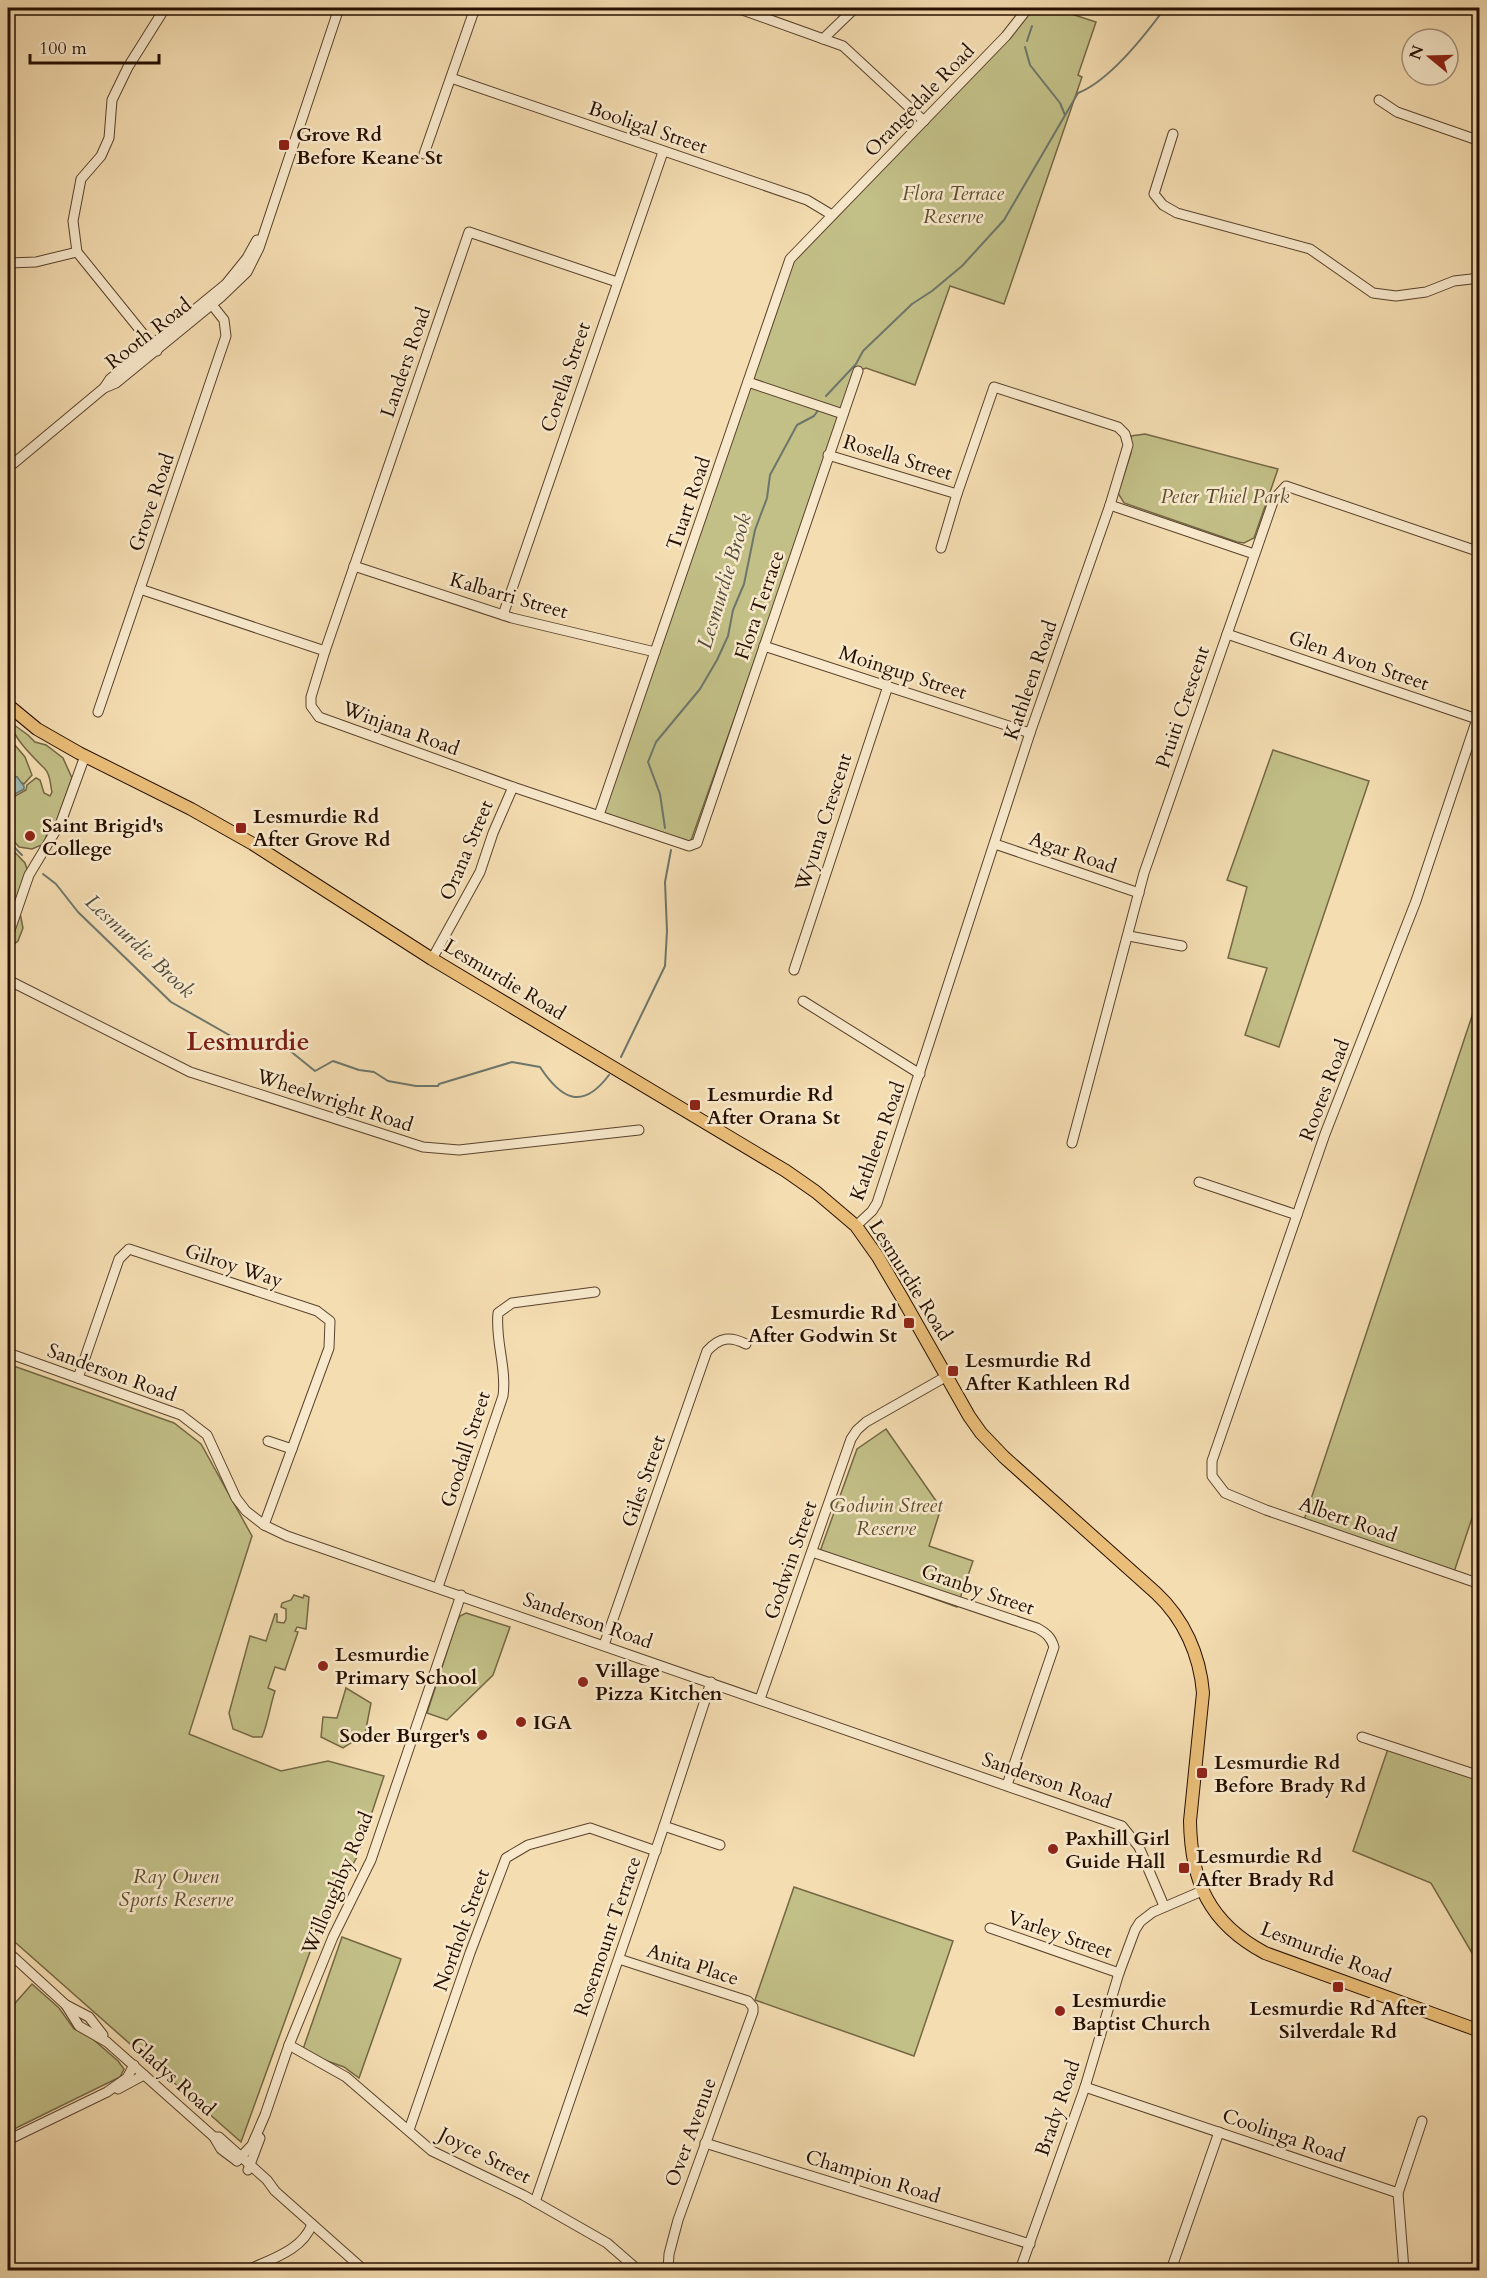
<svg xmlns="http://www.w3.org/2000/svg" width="1487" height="2278" font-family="Cardo,serif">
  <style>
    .green { fill: #c2bf87; stroke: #746744; stroke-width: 1.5 }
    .water { fill: #9dbbb2; stroke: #6d766b; stroke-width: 1.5 }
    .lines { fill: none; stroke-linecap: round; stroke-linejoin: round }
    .stream { stroke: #6d766b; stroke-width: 2 }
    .minor-casing { stroke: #5a422c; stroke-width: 11 }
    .major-casing { stroke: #260f00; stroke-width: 14 }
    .minor { stroke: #f8e9cc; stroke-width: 9 }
    .major { stroke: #eabe78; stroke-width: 12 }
    .poi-dot { fill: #8f2418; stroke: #f8e9cc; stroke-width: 2 }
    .labels { text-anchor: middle; stroke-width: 5; stroke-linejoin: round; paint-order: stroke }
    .street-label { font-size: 20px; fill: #260f00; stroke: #f8e9cc }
    .poi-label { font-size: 20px; font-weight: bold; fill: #260f00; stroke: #f8e9cc; text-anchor: start }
    .park-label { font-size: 20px; font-style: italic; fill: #5d4d2f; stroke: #f8e9cc }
    .water-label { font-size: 21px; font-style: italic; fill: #504b3e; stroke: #f8e9cc }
    .district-label { font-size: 26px; font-weight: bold; fill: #7a1f14; stroke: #f8e9cc }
  </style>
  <rect width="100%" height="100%" fill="#f4ddb1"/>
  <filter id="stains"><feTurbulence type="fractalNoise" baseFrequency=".00333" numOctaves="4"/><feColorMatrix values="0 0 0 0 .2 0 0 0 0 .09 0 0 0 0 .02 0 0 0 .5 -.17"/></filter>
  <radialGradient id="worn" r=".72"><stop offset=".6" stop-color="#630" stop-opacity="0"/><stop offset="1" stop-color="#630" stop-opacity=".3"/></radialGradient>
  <g class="green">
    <path d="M 1028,8 L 1053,8 L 1096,22 L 1078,75 L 1082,77 L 1004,304 L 950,286 L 915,385 L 866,368 L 858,371 L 689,846 L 599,815 L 790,259 Z"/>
    <path d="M 1145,434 L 1278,469 L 1254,538 L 1244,543 L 1237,542 L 1124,503 L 1118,493 L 1131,453 L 1131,436 Z"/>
    <path d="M 10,722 L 28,735 L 35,742 L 46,745 L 63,758 L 72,778 L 53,832 L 47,833 L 44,844 L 32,849 L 19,847 L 11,838 L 8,805 L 15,796 L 26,790 L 27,785 L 36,778 L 40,780 L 44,793 L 50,796 L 52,792 C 50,785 51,775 45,769 C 34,758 13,738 10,722 Z"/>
    <path d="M 8,737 L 25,757 L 32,775 L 24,784 L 20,782 L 17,777 L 10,775 L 11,767 L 8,765 Z"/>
    <path d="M 1273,750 L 1369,781 L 1279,1047 L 1245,1035 L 1267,968 L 1228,958 L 1247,887 L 1227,880 Z"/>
    <path d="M 8,845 L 25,863 L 27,869 L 19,908 L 23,928 L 18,941 L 8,949 Z"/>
    <path d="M 1479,995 L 1479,1497 L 1453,1575 L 1303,1523 Z"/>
    <path d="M 8,1364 L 174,1423 L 201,1444 L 252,1536 L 189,1734 L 281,1771 L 328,1761 L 384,1776 L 358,1855 L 319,1927 L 241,2142 L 8,1936 Z"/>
    <path d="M 886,1429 L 941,1508 L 929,1546 L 973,1561 L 957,1607 L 818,1557 L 857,1449 Z"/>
    <path d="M 294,1595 L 303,1598 L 304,1595 L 309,1597 L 306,1629 L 297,1627 L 295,1631 L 298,1632 L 285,1670 L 275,1667 L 268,1688 L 275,1691 C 270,1706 268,1723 262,1737 L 253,1737 L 233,1729 L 229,1713 L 250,1636 L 266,1641 L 275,1614 L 277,1614 L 277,1622 L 284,1623 L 286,1619 L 286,1609 L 281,1607 L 282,1603 L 291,1600 Z"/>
    <path d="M 466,1613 L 510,1627 L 493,1675 L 447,1720 L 427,1713 L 456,1624 L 460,1616 Z"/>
    <path d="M 346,1688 L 371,1703 L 365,1734 L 343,1748 L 321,1737 L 323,1717 L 337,1718 Z"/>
    <path d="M 1389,1746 L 1479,1776 L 1479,1965 L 1431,1883 L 1353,1851 Z"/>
    <path d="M 794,1887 L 953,1941 L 914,2056 L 755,2000 Z"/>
    <path d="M 342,1937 L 401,1959 L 359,2078 L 344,2067 L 302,2052 Z"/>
    <path d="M 32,1984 L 59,2008 L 74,2029 L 88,2035 L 118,2061 L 124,2069 L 120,2077 L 8,2132 L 8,2011 Z"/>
  </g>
  <path class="water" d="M 8,765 L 11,767 L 10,775 L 17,777 L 24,786 L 24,789 L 13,795 L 8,802 Z"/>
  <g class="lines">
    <g class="stream">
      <path d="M 1027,41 L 1032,26"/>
      <path d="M 1025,47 L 1030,65 L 1060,103 L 1065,115"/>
      <path d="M 826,396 L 856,364 L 863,351 L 912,304 L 932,291 L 962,266 L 1004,220 L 1078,93 C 1109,81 1146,34 1165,8"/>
      <path d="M 665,828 L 660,794 L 648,762 L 656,742 L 700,689 L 717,660 L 728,636 L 733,610 L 744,584 L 755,530 L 767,498 L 770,475 L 797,425 L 814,416 L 819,409"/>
      <path d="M 8,841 L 22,855"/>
      <path d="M 43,874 L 56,884 L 78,912 L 171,1002 L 245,1044 L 270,1042 L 289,1050 L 315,1071 L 333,1061 L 359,1070 L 374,1072 L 388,1081 L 416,1086 L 438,1086 L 439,1084 L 512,1062 L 540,1067 C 561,1099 582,1111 609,1075"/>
      <path d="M 621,1057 L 665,966 L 667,931 L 665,882 L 671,850"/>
    </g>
    <defs>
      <g id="minor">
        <path d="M 737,8 L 843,46 L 924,121"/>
        <path d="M 823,39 L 855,8"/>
        <path d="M 451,78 L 807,200 L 832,215"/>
        <path d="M 1379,100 L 1397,112 L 1480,141"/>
        <path d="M 1173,134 L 1154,194 L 1163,205 L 1177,213 L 1310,249 L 1373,293 L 1396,296 L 1426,292 L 1454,281 L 1480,278"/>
        <path d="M 424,154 L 475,8"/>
        <path d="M 8,263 L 36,262 L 77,252"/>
        <path d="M 157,351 L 77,252 L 73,221 L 81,179 L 101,156 L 109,138 L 112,100 L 128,67 L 165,8"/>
        <path d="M 748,382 L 843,414"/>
        <path d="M 104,388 L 116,383 L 221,297 L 247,272 L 259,248 L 339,8"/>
        <path d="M 828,455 L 957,494"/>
        <path d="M 8,468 L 104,388 L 110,379 L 226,284 L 247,258 L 257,240"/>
        <path d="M 1110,505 L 1254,554"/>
        <path d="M 354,566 L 512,618 L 655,652"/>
        <path d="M 140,589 L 325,651 L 311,697 L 311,706 L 319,717 L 513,787 L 689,846 L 697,843 L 858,371"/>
        <path d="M 503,615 L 663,152"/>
        <path d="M 1227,634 L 1480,720"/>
        <path d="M 764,646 L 1030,733"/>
        <path d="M 325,651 L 469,232 L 617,282"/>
        <path d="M 98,712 L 226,336 L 224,320 L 209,301"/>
        <path d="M 1477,719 L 1416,901 L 1325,1134 L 1212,1461 L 1212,1476 L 1225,1493 L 1266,1510 L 1480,1584"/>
        <path d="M 599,815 L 790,259 L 1006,36 L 1028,8"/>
        <path d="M 995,844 L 1139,893"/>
        <path d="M 8,936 L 29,875 L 61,822 L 85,756"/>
        <path d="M 1129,936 L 1182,946"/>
        <path d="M 432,959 L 480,872 L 493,833 L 513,787"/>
        <path d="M 794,970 L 888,686"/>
        <path d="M 8,980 L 190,1072 L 423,1147 L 459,1150 L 639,1130"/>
        <path d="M 803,1001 L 920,1074"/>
        <path d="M 1072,1143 L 1144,873 L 1274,499 L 1286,486 L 1480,552"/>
        <path d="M 1199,1182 L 1297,1215"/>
        <path d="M 856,1226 L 872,1211 L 877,1203 L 1030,733 L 1110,505 L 1128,445 L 1125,434 L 1118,427 L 994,387 L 957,494 L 941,548"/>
        <path d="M 8,1353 L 181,1415 L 207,1435 L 236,1498 L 246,1511 L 264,1525 L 287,1536 L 1122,1826 L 1139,1847 L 1164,1906"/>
        <path d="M 78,1378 L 119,1259 L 129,1249 L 317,1311 L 330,1321 L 329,1348 L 264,1525"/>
        <path d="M 268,1441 L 292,1449"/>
        <path d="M 812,1552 L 1037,1628 C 1046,1633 1051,1637 1054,1647 L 1007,1785"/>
        <path d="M 438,1587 L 503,1396 C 507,1368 495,1341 498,1313 L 512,1303 L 595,1292"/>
        <path d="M 604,1645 L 707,1351 C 720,1337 730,1336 746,1344"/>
        <path d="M 760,1699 L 851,1439 L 857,1430 L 866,1422 L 947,1376"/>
        <path d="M 1362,1737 L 1480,1776"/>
        <path d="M 664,1826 L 720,1845"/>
        <path d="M 990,1928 L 1119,1973"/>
        <path d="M 8,1952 L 66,2005 L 79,2026 L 107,2042 L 214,2137 L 219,2137 L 267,2180 L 275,2191 L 364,2270"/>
        <path d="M 619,1959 L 748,2001 L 753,2007 L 753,2012 L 678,2220 L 669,2254 L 668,2270"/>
        <path d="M 66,2005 L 89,2017 L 103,2035"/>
        <path d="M 289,2045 L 346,2077 L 432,2151 L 523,2195 L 607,2243 L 638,2270"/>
        <path d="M 1085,2087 L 1398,2193 L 1404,2270"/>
        <path d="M 118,2089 L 144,2075"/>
        <path d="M 409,2130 L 470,1953 L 506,1858 L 528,1845 L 590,1828 L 656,1851"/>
        <path d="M 214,2137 L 221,2149 L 237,2161"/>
        <path d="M 8,2140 L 107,2092 L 127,2078 L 134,2065"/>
        <path d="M 705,2143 L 1030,2244"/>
        <path d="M 237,2161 L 252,2145 L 265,2115 L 289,2045 L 333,1937 L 371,1860 L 461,1595"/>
        <path d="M 248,2170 L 260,2138"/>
        <path d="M 1398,2193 L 1422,2121"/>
        <path d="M 535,2202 L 664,1826 L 711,1682"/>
        <path d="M 248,2270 C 271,2259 303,2250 312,2224"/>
        <path d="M 1020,2270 L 1085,2087 L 1119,1973 L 1135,1930 L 1140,1922 L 1153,1912 L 1202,1891"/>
        <path d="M 1171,2270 L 1219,2132"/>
      </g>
      <path id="major" d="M 8,705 L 37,729 L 79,753 L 191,809 L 253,844 L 432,959 L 786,1171 L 816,1192 L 856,1226 L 878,1257 L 901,1296 L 969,1416 L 981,1433 L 1004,1457 L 1156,1593 C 1184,1619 1200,1655 1203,1693 L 1190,1821 C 1191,1882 1209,1923 1265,1953 L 1480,2031"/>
    </defs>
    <use href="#minor" class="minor-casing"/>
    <use href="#major" class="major-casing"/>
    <use href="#minor" class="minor"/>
    <use href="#major" class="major"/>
  </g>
  <g class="poi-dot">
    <rect x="278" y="139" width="12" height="12" rx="3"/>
    <rect x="235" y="822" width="12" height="12" rx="3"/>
    <circle cx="30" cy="836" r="6"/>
    <rect x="689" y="1099" width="12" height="12" rx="3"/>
    <rect x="903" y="1317" width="12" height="12" rx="3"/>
    <rect x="947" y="1365" width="12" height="12" rx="3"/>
    <circle cx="323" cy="1666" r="6"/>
    <circle cx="583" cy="1682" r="6"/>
    <circle cx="521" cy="1722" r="6"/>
    <circle cx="482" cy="1735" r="6"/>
    <rect x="1196" y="1767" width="12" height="12" rx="3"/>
    <circle cx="1053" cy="1849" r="6"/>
    <rect x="1178" y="1862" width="12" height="12" rx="3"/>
    <rect x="1332" y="1981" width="12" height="12" rx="3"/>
    <circle cx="1060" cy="2011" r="6"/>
  </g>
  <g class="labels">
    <g class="street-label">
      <text transform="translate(919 100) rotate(-46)" y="7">Orangedale Road</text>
      <text transform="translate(648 127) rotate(19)" y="7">Booligal Street</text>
      <text transform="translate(148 333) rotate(-38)" y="7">Rooth Road</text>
      <text transform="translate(405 362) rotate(-71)" y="7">Landers Road</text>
      <text transform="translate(565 377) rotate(-71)" y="7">Corella Street</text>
      <text transform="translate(898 457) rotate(17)" y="7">Rosella Street</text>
      <text transform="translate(151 502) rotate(-71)" y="7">Grove Road</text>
      <text transform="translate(688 503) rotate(-71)" y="7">Tuart Road</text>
      <text transform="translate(509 595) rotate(16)" y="7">Kalbarri Street</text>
      <text transform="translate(759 605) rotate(-71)" y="7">Flora Terrace</text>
      <text transform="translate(1359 660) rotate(19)" y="7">Glen Avon Street</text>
      <text transform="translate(903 672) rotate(18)" y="7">Moingup Street</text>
      <text transform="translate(1030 680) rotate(-71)" y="7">Kathleen Road</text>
      <text transform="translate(1182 707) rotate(-71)" y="7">Pruiti Crescent</text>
      <text transform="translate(401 728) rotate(20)" y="7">Winjana Road</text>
      <text transform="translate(823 822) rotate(-72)" y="7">Wyuna Crescent</text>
      <text transform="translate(466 850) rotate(-67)" y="7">Orana Street</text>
      <text transform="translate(1073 852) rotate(19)" y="7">Agar Road</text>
      <text transform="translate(505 979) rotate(31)" y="7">Lesmurdie Road</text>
      <text transform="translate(1324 1090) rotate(-69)" y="7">Rootes Road</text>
      <text transform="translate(335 1100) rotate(18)" y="7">Wheelwright Road</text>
      <text transform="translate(877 1141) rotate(-70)" y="7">Kathleen Road</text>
      <text transform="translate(234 1265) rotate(18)" y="7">Gilroy Way</text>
      <text transform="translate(911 1280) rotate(58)" y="7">Lesmurdie Road</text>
      <text transform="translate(112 1372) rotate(20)" y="7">Sanderson Road</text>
      <text transform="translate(465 1449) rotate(-72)" y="7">Goodall Street</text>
      <text transform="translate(643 1481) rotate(-71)" y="7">Giles Street</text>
      <text transform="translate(1348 1519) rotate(19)" y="7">Albert Road</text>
      <text transform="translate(790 1560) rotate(-71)" y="7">Godwin Street</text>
      <text transform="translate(978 1589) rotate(19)" y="7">Granby Street</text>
      <text transform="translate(588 1620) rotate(19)" y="7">Sanderson Road</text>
      <text transform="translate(1047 1780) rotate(19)" y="7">Sanderson Road</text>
      <text transform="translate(337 1883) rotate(-67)" y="7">Willoughby Road</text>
      <text transform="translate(461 1930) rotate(-70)" y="7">Northolt Street</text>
      <text transform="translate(1060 1934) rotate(19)" y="7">Varley Street</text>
      <text transform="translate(607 1936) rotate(-71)" y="7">Rosemount Terrace</text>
      <text transform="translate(1326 1952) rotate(21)" y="7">Lesmurdie Road</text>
      <text transform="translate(693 1964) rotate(18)" y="7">Anita Place</text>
      <text transform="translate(173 2076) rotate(42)" y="7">Gladys Road</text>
      <text transform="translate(1057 2108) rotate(-71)" y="7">Brady Road</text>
      <text transform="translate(690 2132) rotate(-70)" y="7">Over Avenue</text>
      <text transform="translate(1284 2135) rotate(19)" y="7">Coolinga Road</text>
      <text transform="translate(485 2155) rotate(27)" y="7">Joyce Street</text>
      <text transform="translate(873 2176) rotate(17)" y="7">Champion Road</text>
    </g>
    <g class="poi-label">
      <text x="296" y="141">Grove Rd<tspan x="296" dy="23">Before Keane St</tspan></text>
      <text x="253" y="823">Lesmurdie Rd<tspan x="253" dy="23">After Grove Rd</tspan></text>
      <text x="42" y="832">Saint Brigid's<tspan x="42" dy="23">College</tspan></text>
      <text x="707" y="1101">Lesmurdie Rd<tspan x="707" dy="23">After Orana St</tspan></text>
      <text x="897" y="1319" text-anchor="end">Lesmurdie Rd<tspan x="897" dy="23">After Godwin St</tspan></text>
      <text x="965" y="1367">Lesmurdie Rd<tspan x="965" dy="23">After Kathleen Rd</tspan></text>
      <text x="335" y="1661">Lesmurdie<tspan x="335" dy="23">Primary School</tspan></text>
      <text x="595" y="1677">Village<tspan x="595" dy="23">Pizza Kitchen</tspan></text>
      <text x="533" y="1729">IGA</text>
      <text x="470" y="1742" text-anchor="end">Soder Burger's</text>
      <text x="1214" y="1769">Lesmurdie Rd<tspan x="1214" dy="23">Before Brady Rd</tspan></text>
      <text x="1065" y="1845">Paxhill Girl<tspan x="1065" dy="23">Guide Hall</tspan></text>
      <text x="1196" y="1863">Lesmurdie Rd<tspan x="1196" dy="23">After Brady Rd</tspan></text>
      <text x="1072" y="2007">Lesmurdie<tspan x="1072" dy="23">Baptist Church</tspan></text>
      <text x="1338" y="2015" text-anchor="middle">Lesmurdie Rd After<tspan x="1338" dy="23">Silverdale Rd</tspan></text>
    </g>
    <g class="park-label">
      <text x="953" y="200">Flora Terrace<tspan x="953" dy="23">Reserve</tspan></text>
      <text x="1225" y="503">Peter Thiel Park</text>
      <text x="886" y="1512">Godwin Street<tspan x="886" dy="23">Reserve</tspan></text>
      <text x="176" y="1883">Ray Owen<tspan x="176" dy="23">Sports Reserve</tspan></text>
    </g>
    <g class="water-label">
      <text transform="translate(724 581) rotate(-73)" y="7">Lesmurdie Brook</text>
      <text transform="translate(140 946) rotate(43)" y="7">Lesmurdie Brook</text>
    </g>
    <g class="district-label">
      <text x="248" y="1050">Lesmurdie</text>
    </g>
  </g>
  <rect width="1487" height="2278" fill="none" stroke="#f4ddb1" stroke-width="30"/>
  <rect x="9" y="9" width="1469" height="2260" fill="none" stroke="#260f00" stroke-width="3"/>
  <rect x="15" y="15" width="1457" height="2248" fill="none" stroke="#260f00" stroke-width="1.5"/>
  <g transform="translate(1430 57) rotate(289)"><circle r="28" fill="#f8e9cc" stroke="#a4927a" stroke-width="1.5"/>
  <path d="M0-4.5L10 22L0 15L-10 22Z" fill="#8f2418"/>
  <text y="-9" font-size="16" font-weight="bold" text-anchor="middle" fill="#260f00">N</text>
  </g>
  <path d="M30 54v9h129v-9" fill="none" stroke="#260f00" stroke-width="3"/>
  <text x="39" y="54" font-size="18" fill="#260f00" stroke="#f8e9cc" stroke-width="4.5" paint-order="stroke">100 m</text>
  <rect width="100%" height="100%" filter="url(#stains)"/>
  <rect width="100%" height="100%" fill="url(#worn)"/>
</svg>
